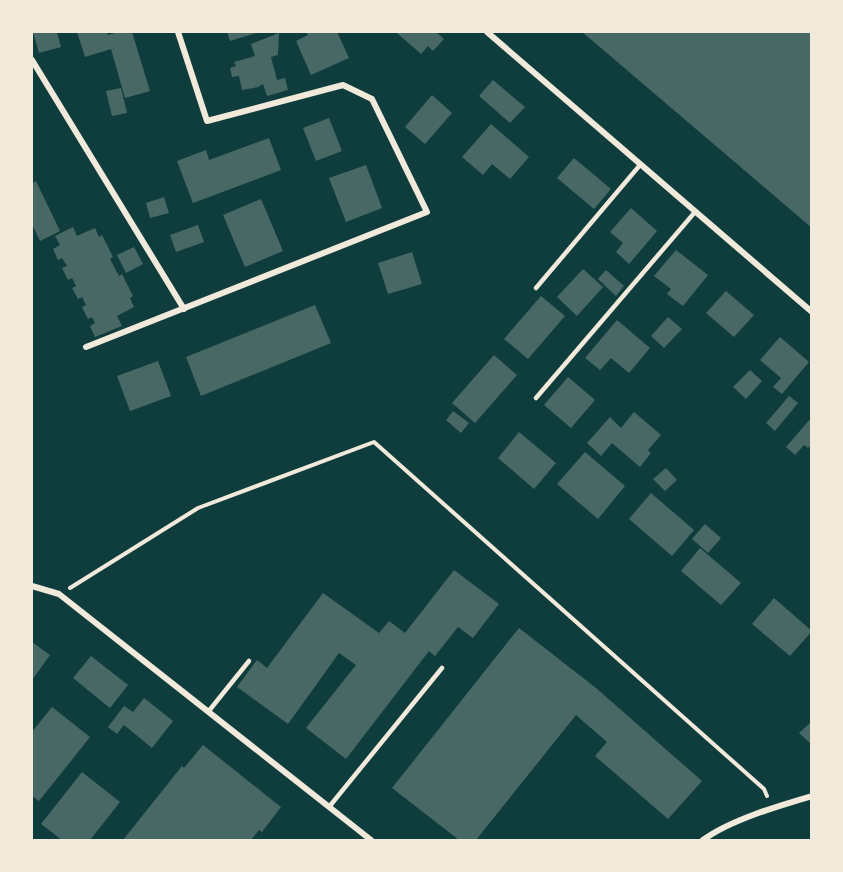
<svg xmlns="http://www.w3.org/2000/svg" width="843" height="872" font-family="Inter,sans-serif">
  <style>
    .building { fill: #486865 }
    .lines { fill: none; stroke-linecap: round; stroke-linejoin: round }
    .path { stroke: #f1e9da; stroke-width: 4 }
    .service { stroke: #f1e9da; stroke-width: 4.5 }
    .minor { stroke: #f1e9da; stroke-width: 6 }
  </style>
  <rect width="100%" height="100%" fill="#0f3d3e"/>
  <g class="building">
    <path d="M 33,32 L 57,32 L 61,47 L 39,53 Z"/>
    <path d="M 77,32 L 108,32 L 107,35 L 120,32 L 132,32 L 150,91 L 125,98 L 111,49 L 85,57 Z"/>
    <path d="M 227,32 L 259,32 L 230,41 Z"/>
    <path d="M 306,32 L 337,32 L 349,58 L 311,75 L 296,41 L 308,35 Z"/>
    <path d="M 398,32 L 436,32 L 444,39 L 433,51 L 428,46 L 421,54 L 397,33 Z"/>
    <path d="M 582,32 L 812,32 L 812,228 L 601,48 Z"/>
    <path d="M 279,33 L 278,55 L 271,57 L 277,80 L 285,78 L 288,90 L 267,96 L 263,84 L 258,87 L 242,90 L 239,76 L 232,77 L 230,68 L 236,66 L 234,62 L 255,56 L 251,44 Z"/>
    <path d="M 493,80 L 525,107 L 510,123 L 479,96 Z"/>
    <path d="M 121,88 L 127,113 L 112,116 L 106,91 Z"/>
    <path d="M 432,95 L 452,113 L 425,144 L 405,127 Z"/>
    <path d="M 329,118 L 342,151 L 316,161 L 303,128 Z"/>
    <path d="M 491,124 L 529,157 L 510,179 L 492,164 L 483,175 L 462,157 Z"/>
    <path d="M 269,138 L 281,170 L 193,203 L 177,161 L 206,150 L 209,160 Z"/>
    <path d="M 574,158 L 611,189 L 594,209 L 557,178 Z"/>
    <path d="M 366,165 L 382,208 L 346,222 L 329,178 Z"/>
    <path d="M 36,181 L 60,231 L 40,241 L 32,224 L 32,184 Z"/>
    <path d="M 164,197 L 169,213 L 150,218 L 146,203 Z"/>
    <path d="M 261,199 L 283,251 L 245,267 L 223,215 Z"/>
    <path d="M 631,208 L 657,231 L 629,264 L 616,252 L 623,243 L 610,232 Z"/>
    <path d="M 198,225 L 204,242 L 176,252 L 170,235 Z"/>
    <path d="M 73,227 L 77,236 L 95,228 L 99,237 L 102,235 L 113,257 L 110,259 L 119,276 L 122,274 L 133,296 L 130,298 L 134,307 L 117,316 L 122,326 L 95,337 L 90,326 L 95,323 L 92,317 L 88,319 L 82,307 L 86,305 L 82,297 L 78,299 L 72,288 L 76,286 L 72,278 L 68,280 L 62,268 L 67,266 L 62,258 L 58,260 L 53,249 L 60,245 L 55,236 Z"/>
    <path d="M 134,247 L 143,264 L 126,273 L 117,255 Z"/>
    <path d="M 676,250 L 708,275 L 683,306 L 667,294 L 671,289 L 654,276 Z"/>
    <path d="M 412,252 L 422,284 L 388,294 L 378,263 Z"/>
    <path d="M 583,269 L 603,287 L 577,316 L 557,297 Z"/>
    <path d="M 606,270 L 624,286 L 616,296 L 598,279 Z"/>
    <path d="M 726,291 L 754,315 L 734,337 L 706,313 Z"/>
    <path d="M 541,296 L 565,316 L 528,359 L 504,339 Z"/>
    <path d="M 315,305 L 331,343 L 201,396 L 186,357 Z"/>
    <path d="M 668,317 L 682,329 L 664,348 L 651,336 Z"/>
    <path d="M 617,320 L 650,348 L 629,373 L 611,358 L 600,370 L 585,358 Z"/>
    <path d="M 780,337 L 809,362 L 782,394 L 773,387 L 781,378 L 760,360 Z"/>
    <path d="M 494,355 L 517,375 L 475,423 L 452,403 Z"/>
    <path d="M 158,361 L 171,396 L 130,411 L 117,376 Z"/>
    <path d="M 750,370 L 762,381 L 746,399 L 733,387 Z"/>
    <path d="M 568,377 L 595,400 L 571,428 L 544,405 Z"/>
    <path d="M 789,396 L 798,403 L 775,431 L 766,423 Z"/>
    <path d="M 453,411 L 469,423 L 461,433 L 446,420 Z"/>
    <path d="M 634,412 L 661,435 L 648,450 L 651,453 L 640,467 L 612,443 L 601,456 L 587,443 L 610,417 L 621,428 Z"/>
    <path d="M 812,417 L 812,444 L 808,448 L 804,445 L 795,455 L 786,447 Z"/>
    <path d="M 519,432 L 556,463 L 534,489 L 498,458 Z"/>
    <path d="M 585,452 L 625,486 L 598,519 L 557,484 Z"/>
    <path d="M 666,468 L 677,480 L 665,491 L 653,479 Z"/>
    <path d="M 651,493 L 694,530 L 672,556 L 629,519 Z"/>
    <path d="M 705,524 L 721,538 L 708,553 L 692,539 Z"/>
    <path d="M 700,548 L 741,583 L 721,605 L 681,571 Z"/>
    <path d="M 454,570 L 499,604 L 473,638 L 458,627 L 435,656 L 429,651 L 346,759 L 306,728 L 356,665 L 339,653 L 288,724 L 237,687 L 257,660 L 267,668 L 323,593 L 379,633 L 389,621 L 405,633 Z"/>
    <path d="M 774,598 L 812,631 L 790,656 L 752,624 Z"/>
    <path d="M 519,628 L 596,688 L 702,781 L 668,819 L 595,756 L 607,742 L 576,715 L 476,840 L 459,840 L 392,788 Z"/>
    <path d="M 32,642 L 50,655 L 32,680 Z"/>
    <path d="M 91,656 L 128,685 L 110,708 L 73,678 Z"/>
    <path d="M 144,698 L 173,721 L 152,748 L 124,725 L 117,734 L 108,727 L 124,706 L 133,712 Z"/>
    <path d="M 52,707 L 90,737 L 39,801 L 32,796 L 32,732 Z"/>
    <path d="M 812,721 L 812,745 L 799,733 Z"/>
    <path d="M 203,745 L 281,807 L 262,832 L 259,830 L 251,840 L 123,840 L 182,766 L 184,768 Z"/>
    <path d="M 82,772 L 120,802 L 90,840 L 62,840 L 41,824 Z"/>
  </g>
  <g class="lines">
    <path class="path" d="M 70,588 L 198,508 L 374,442 L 764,789 L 767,796"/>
    <g class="service">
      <path d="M 536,288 L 640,165"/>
      <path d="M 536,398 L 695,212"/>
      <path d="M 208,712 L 249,661"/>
      <path d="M 329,807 L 442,668"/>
    </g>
    <g class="minor">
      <path d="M 487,32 L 812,312"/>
      <path d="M 32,60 L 184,309"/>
      <path d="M 86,347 L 427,212 L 372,99 L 343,85 L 207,121 L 178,32"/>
      <path d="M 32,586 L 59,594 L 371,840"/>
      <path d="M 703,840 C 730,820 778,806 812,796"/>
    </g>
  </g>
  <rect width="843" height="872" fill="none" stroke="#f1e9da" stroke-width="66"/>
</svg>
